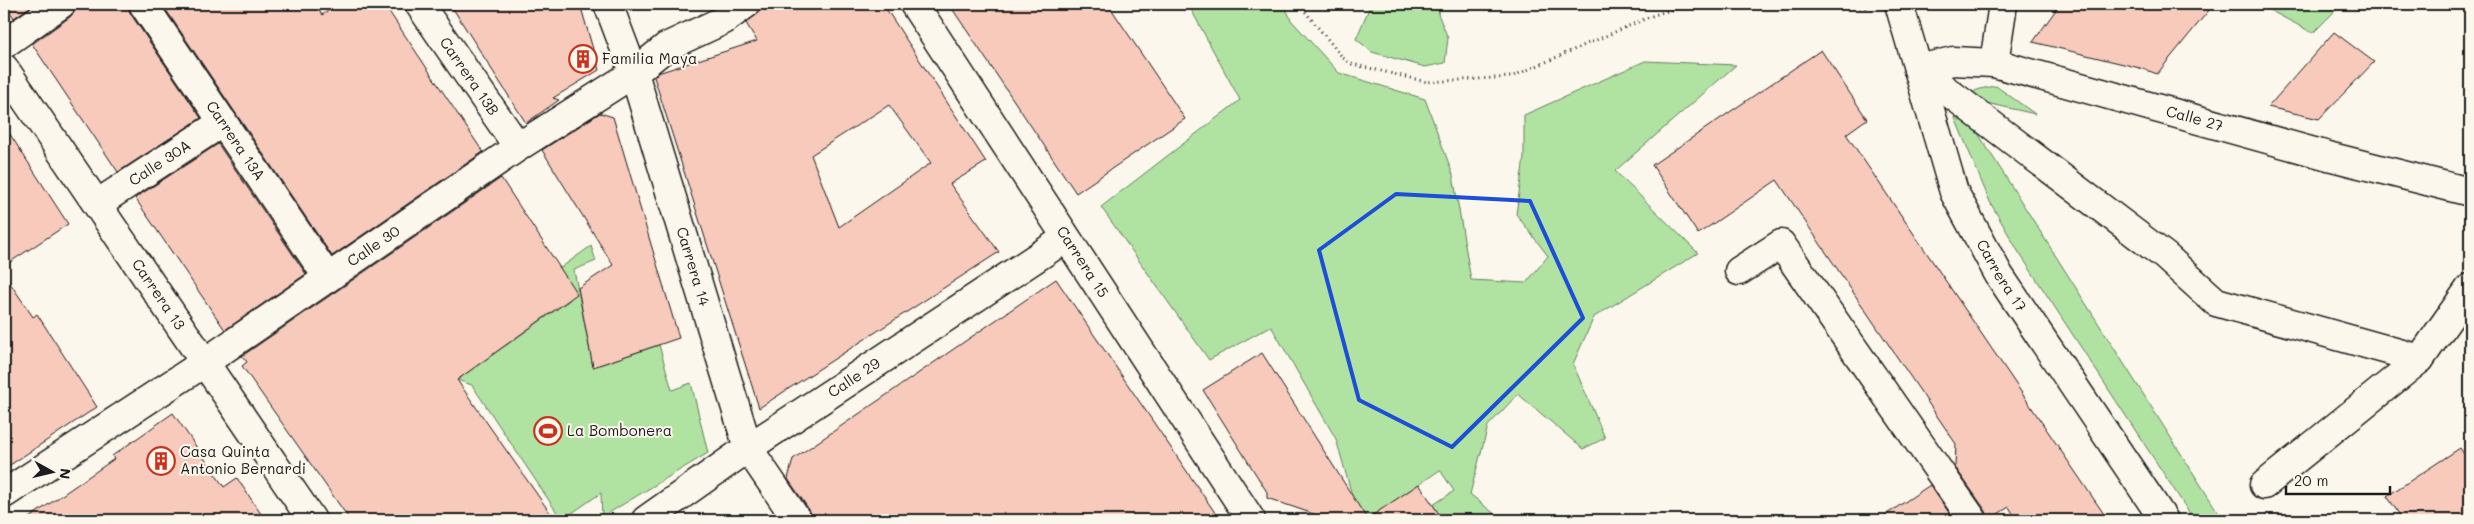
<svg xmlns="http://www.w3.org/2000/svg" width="2474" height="524" font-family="Mali,sans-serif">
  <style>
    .green { fill: #b0e2a2; stroke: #667f5f }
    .building { fill: #f8cabb; stroke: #1c1c1c; fill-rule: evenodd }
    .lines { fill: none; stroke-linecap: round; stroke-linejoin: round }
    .minor-casing { stroke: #1c1c1c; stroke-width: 31 }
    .path { stroke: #1c1c1c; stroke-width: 3; stroke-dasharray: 1 4; stroke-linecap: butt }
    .minor { stroke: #fbf7ec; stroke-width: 28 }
    .marked { fill: none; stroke: #1d4ed8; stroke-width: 4; stroke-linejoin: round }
    .labels { text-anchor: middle; stroke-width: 4; stroke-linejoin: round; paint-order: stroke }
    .poi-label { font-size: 15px; fill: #1c1c1c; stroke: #fbf7ec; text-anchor: start }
    .street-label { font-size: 15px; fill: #1c1c1c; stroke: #fbf7ec }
  </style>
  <rect width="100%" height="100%" fill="#fbf7ec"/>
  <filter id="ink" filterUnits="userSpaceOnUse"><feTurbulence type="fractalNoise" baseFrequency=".02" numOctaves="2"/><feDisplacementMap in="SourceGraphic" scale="10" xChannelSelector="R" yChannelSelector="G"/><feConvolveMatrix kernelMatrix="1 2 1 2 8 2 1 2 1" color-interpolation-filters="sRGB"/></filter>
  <g filter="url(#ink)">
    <g class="green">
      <path d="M 1188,4 L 1284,4 L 1291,20 L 1339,73 L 1425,99 L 1453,175 L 1471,280 L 1526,283 L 1548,256 L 1516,214 L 1524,158 L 1524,115 L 1645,61 L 1736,65 L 1615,171 L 1698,253 L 1594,317 L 1573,364 L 1605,438 L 1583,449 L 1518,394 L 1488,426 L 1470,494 L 1502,520 L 1443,520 L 1433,505 L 1454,491 L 1440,470 L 1366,520 L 1362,520 L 1356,509 L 1336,439 L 1271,326 L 1209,360 L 1101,207 L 1240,100 Z"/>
      <path d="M 1371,4 L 1441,4 L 1438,14 L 1448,38 L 1445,63 L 1425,67 L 1372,52 L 1356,39 Z"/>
      <path d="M 2258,4 L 2342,4 L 2313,33 Z"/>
      <path d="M 1996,86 L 2035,114 L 1978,101 L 1967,116 L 2223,520 L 2194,520 L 2018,251 L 1990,202 L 1955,118 C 1967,93 1969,90 1996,86 Z"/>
      <path d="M 591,246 L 596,261 L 574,270 L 593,367 L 659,345 L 672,390 L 691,383 L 708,453 L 602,517 L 601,493 L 562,520 L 472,385 L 457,380 L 570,300 L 552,274 Z"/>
    </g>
    <g class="building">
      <path d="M 5,4 L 34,4 L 14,18 Z"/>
      <path d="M 76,4 L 128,4 L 130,13 L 201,118 L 118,172 L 32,44 L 70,17 L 75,11 Z"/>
      <path d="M 162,4 L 315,4 L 322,15 L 338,4 L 384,4 L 483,152 L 332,256 Z"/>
      <path d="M 450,4 L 580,4 L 599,70 L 553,98 L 559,100 L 526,123 Z"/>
      <path d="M 761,4 L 883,4 L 986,162 L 950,184 L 999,252 L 759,408 L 654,77 L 658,73 L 757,41 L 746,23 L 760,11 ZM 889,105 L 931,163 L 839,227 L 811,155 Z"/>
      <path d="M 949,4 L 1108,4 L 1185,119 L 1076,193 Z"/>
      <path d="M 2060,4 L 2214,4 L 2157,74 L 2144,69 L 2033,42 Z"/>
      <path d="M 2334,32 L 2374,62 L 2319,119 L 2268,107 Z"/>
      <path d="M 1821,50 L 1867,119 L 1846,134 L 2108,520 L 2017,520 L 2009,507 L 1988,520 L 1986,511 L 1955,467 L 1956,444 L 1777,180 L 1698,234 L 1652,165 Z"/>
      <path d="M 600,113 L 613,117 L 679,338 L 593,367 L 578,288 L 613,265 L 542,150 Z"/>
      <path d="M 4,125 L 68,224 L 4,266 Z"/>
      <path d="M 218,144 L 306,274 L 225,330 L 135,198 Z"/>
      <path d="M 501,178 L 577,294 L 457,380 L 555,520 L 350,520 L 242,366 L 247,362 L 242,356 Z"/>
      <path d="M 4,274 L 33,317 L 37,314 L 97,407 L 4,469 Z"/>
      <path d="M 1056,279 L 1220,520 L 812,520 L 810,511 L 788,479 L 793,459 Z"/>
      <path d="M 1262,353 L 1367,519 L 1419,484 L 1443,520 L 1331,520 L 1267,498 L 1267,492 L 1203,390 Z"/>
      <path d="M 173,413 L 224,487 L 237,478 L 265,520 L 26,520 L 114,459 L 112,456 Z"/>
      <path d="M 2460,448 L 2470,463 L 2470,520 L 2403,520 L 2387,496 Z"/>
      <path d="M 1930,485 L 1954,520 L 1878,520 Z"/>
    </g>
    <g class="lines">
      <defs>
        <g id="minor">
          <path id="s1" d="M 143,4 L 328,278"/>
          <path id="s2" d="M 419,4 L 518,147"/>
          <path id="s3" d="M 608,4 L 634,73 L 748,448 L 797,520"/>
          <path id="s4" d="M 914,4 L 1251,520"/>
          <path id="s5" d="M 1899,4 L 1954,192 L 1999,275 L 2164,520"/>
          <path d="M 4,44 L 61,4"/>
          <path d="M 1994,63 L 2003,4"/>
          <path id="s6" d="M 4,68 L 312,520"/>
          <path d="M 1918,69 L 2165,256 L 2216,302 L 2420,359"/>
          <path id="s7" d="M 1918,69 L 1953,61 L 1994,63 L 2332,157 L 2470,192"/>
          <path id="s8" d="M 97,204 L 223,122"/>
          <path d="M 1739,271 L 1781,244 L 1973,520"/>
          <path d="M 2264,485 L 2420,359 L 2470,288"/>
          <path id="s9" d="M 4,494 L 204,363 L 518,147 L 634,73 L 666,47 L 724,20 L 746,4"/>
          <path id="s10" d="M 646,520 L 748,448 L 1066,238"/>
        </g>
      </defs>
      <use href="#minor" class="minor-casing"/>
      <g class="path">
        <path d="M 1299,4 L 1343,58 L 1352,64 L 1427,82 L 1511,77 L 1654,15 L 1688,5 L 1705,4"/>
        <path d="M 1835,4 L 1869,8"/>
      </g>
      <use href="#minor" class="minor"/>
    </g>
  </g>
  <path class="marked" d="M 1396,194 L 1530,201 L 1583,318 L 1452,447 L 1359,400 L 1319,250 Z"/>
  <defs>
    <symbol id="building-ring" viewBox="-11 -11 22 22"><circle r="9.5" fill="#fbf7ec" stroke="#c8321e" stroke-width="1.5"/><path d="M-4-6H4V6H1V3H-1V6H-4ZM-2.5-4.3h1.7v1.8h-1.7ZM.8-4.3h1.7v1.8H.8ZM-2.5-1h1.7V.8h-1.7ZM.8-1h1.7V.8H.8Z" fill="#c8321e"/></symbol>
    <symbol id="stadium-ring" viewBox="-11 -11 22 22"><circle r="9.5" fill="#fbf7ec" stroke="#c8321e" stroke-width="1.5"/><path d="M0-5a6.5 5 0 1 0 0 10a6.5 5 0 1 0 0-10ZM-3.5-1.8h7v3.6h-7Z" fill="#c8321e"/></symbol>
  </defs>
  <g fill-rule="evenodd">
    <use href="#building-ring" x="567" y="43" width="32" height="32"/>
    <use href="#stadium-ring" x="532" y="415" width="32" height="32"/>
    <use href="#building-ring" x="145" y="445" width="32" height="32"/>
  </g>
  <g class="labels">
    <g class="poi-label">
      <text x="602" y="64">Familia Maya</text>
      <text x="567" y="436">La Bombonera</text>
      <text x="180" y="457">Casa Quinta<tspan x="180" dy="17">Antonio Bernardi</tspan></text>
    </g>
    <g class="street-label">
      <text dy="5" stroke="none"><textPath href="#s2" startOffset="88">Carrera 13B</textPath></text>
      <text dy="5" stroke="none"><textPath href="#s7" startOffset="285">Calle 27</textPath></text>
      <text dy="5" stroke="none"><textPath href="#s1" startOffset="165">Carrera 13A</textPath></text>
      <text dy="5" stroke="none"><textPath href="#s8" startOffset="75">Calle 30A</textPath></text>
      <text dy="5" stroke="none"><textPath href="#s9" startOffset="445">Calle 30</textPath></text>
      <text dy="5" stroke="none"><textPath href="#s4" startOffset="308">Carrera 15</textPath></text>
      <text dy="5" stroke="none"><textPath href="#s3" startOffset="276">Carrera 14</textPath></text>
      <text dy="5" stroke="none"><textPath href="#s5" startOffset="292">Carrera 17</textPath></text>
      <text dy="5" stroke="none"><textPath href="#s6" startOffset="274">Carrera 13</textPath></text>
      <text dy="5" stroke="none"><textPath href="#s10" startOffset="252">Calle 29</textPath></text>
    </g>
  </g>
  <rect width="2474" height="524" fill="none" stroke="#fbf7ec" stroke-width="20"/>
  <rect x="10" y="10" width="2454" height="504" fill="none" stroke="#1c1c1c" stroke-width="2" filter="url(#ink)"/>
  <g transform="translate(52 472) rotate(98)" stroke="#fbf7ec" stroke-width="4" paint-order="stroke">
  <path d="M0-4L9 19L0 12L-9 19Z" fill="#1c1c1c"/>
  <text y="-8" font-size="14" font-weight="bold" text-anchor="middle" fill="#1c1c1c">N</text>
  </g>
  <path d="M2286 486v8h104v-8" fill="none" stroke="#1c1c1c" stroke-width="2.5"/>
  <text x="2294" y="486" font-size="15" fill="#1c1c1c" stroke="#fbf7ec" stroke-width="4" paint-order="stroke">20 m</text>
</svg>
